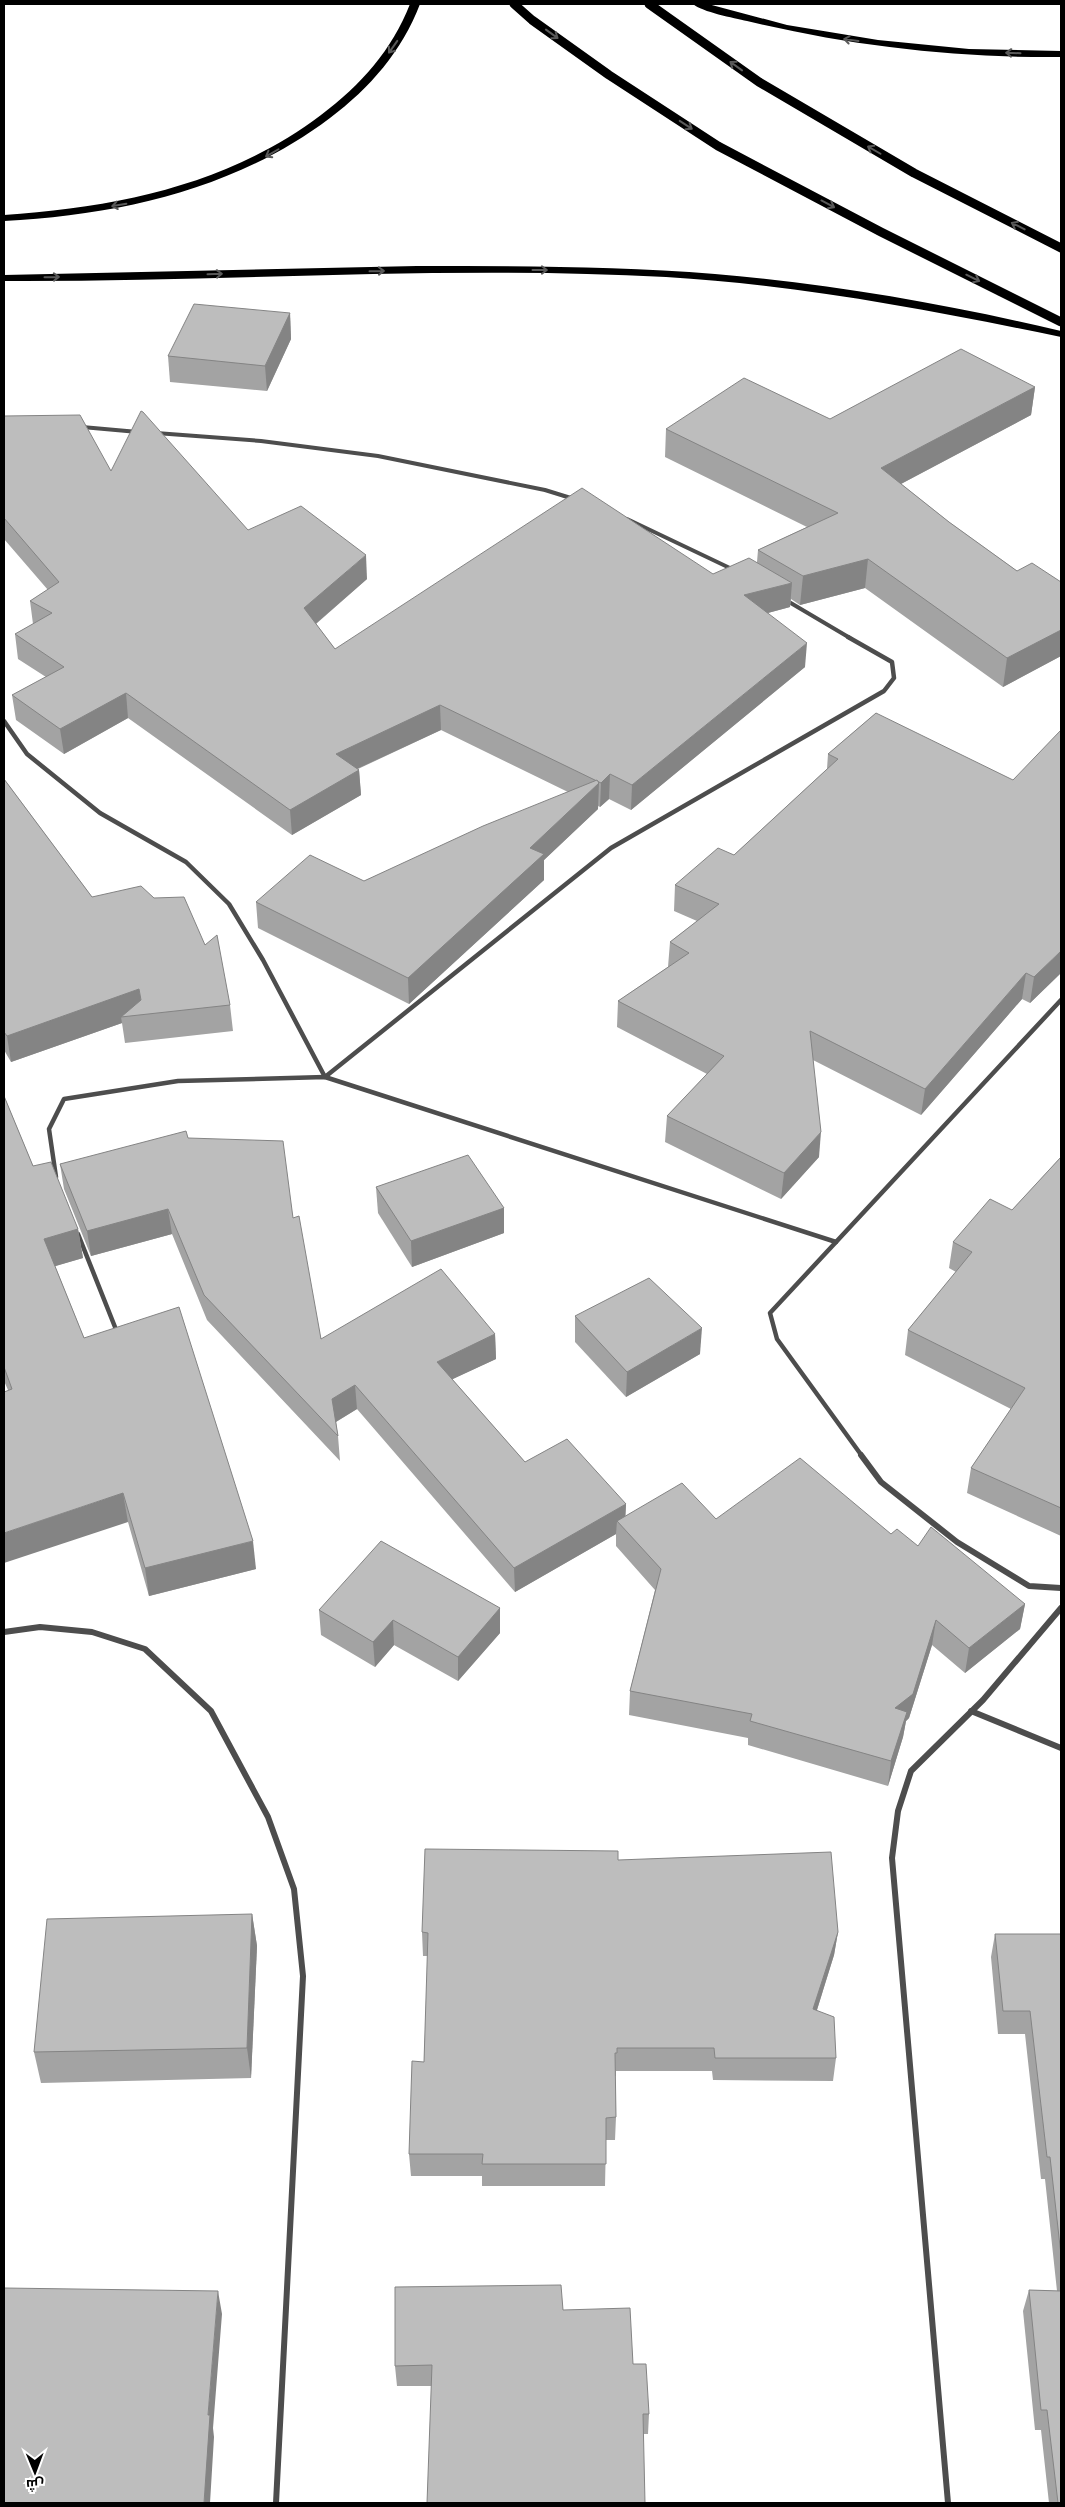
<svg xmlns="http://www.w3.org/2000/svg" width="1065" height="2507" font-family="Manrope,Cairo,sans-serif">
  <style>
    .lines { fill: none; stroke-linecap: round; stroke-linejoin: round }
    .street-far2 { stroke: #4d4d4d; stroke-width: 4 }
    .street-far1 { stroke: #4d4d4d; stroke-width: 4.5 }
    .street { stroke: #4d4d4d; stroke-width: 6 }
    .primary { stroke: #000; stroke-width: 9 }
    .highway { fill: #000; fill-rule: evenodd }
    .wall { fill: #a3a3a3 }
    .shaded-wall { fill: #848484 }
    .building { fill: #bdbdbd; stroke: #848484 }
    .oneway { stroke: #595959 }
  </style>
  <rect width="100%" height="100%" fill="#fff"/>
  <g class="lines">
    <g class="street-far2">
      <path d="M 82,427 L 138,432"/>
      <path d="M 156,433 L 261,441 L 378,456 L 545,490 L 574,499"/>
      <path d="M 627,519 L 734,570"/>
      <path d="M 784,599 L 850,638"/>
    </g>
    <g class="street-far1">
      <path d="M 4,721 L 27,754 L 100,813 L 186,862 L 229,904 L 263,960 L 325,1077 L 611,848 L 884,691 L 894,678 L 892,662 L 848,637"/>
      <path d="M 56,1177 L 49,1129 L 64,1099 L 178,1081 L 325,1077 L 836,1242"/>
      <path d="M 78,1234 L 115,1327"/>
      <path d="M 862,1456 L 777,1339 L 770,1313 L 1061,1000"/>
    </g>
    <g class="street">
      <path d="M 861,1455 L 881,1482 L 957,1542 L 1029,1586 L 1061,1588"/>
      <path d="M 4,1632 L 40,1627 L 92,1632 L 145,1649 L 211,1711 L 268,1817 L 294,1889 L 303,1976 L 276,2503"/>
      <path d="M 971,1711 L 1061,1748"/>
      <path d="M 948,2503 L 892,1858 L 898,1811 L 911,1771 L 983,1700 L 1061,1608"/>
    </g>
    <g class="primary">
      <path d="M 514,4 L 532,20 L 609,75 L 718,146 L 881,232 L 1061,322"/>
      <path d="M 649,4 L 759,82 L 914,173 L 1061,248"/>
    </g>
    <g class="highway">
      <path d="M 410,4 L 420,4 C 402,51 370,88 330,118 C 236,189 120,215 4,221 L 4,215 C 118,207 228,185 321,115 C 361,85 392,50 410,4 Z"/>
      <path d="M 693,4 L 708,4 L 787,25 L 878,40 L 969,49 L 1061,51 L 1061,57 C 955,58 851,46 747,21 C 734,18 702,12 693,4 Z"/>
      <path d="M 417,266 C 517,266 616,266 715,274 C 832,284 947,304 1061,331 L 1061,337 C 930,310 800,285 666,277 C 445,265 224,282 4,281 L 4,275 Z"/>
    </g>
  </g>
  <g class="wall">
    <path d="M 290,313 L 291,339 L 267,391 L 170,382 L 168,356 Z"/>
    <path d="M 1035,387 L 1031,415 L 901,484 L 949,522 L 1017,571 L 1061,582 L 1061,656 L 1003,687 L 865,588 L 800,605 L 791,599 L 790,607 L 768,613 L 805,667 L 631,810 L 609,799 L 600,807 L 598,806 L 598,809 L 544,860 L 544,880 L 409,1004 L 258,928 L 256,902 L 364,881 L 568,792 L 441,730 L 358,769 L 359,770 L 361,795 L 292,835 L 128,718 L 64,754 L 16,720 L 12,695 L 46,677 L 18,659 L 15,634 L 33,624 L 30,601 L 48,590 L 4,539 L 4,416 L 111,471 L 248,530 L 367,579 L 316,624 L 335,649 L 713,574 L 757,562 L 758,550 L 807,527 L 665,457 L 666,429 L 830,419 Z"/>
    <path d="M 876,713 L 1061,973 L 1030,1003 L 1022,999 L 921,1115 L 813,1060 L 819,1157 L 781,1199 L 665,1142 L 667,1116 L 707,1074 L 617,1027 L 618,1001 L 668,967 L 670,942 L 697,921 L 674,911 L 675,885 L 734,855 L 827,769 L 828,754 Z"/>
    <path d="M 4,779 L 92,897 L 230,1005 L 233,1031 L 125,1043 L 122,1023 L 11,1062 L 4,1050 Z"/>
    <path d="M 4,1096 L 33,1166 L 78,1229 L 83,1258 L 55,1266 L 84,1338 L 256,1569 L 149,1596 L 128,1522 L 8,1390 L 4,1381 Z"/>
    <path d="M 188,1138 L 293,1218 L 321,1339 L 495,1334 L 496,1359 L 452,1379 L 525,1462 L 626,1504 L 625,1516 L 716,1519 L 891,1534 L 918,1546 L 1025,1604 L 1020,1629 L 965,1673 L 932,1645 L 909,1718 L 906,1721 L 903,1737 L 888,1786 L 748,1745 L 748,1738 L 629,1715 L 630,1691 L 655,1590 L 616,1546 L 616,1534 L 515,1592 L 357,1409 L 336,1422 L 338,1436 L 340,1461 L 207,1320 L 172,1234 L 91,1256 L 64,1189 L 60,1164 Z"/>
    <path d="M 1061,1157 L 1061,1536 L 967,1493 L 971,1468 L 1011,1409 L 905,1355 L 908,1330 L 956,1272 L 949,1268 L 953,1242 L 1012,1210 Z"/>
    <path d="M 376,1187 L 504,1208 L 504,1233 L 412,1267 L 378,1213 Z"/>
    <path d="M 575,1316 L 700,1354 L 626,1397 L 575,1342 Z"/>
    <path d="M 500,1608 L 500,1633 L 458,1681 L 394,1645 L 375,1667 L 321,1635 L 319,1610 Z"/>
    <path d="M 618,1860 L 838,1932 L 834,1955 L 817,2010 L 836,2058 L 833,2081 L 713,2080 L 712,2071 L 616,2071 L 616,2076 L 615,2076 L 616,2117 L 615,2140 L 606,2140 L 605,2186 L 482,2186 L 482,2176 L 411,2176 L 409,2154 L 424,2062 L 428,1956 L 423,1956 L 422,1932 Z"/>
    <path d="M 252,1914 L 257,1946 L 251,2078 L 41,2083 L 34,2052 Z"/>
    <path d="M 1061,1925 L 1061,2503 L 1049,2503 L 1041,2430 L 1035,2430 L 1023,2311 L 1029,2290 L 1057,2291 L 1045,2179 L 1041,2179 L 1025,2034 L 998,2034 L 991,1957 L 995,1934 L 1060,1934 L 1060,1930 Z"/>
    <path d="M 563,2310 L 633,2364 L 649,2414 L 648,2434 L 644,2434 L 431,2386 L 397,2386 L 395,2366 Z"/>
  </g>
  <g class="shaded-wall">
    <path d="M 290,313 L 291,339 L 267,391 L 265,366 Z"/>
    <path d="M 1035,387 L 1031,415 L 878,496 L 881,468 Z"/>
    <path d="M 366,555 L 367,579 L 305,633 L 304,608 Z"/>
    <path d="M 868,559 L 865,588 L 800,605 L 803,576 Z"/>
    <path d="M 792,583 L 790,607 L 742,620 L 744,595 Z"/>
    <path d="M 1061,630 L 1061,656 L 1003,687 L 1007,658 Z"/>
    <path d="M 807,643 L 805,667 L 631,810 L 632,785 Z"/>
    <path d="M 126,693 L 128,718 L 64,754 L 60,729 Z"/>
    <path d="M 440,705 L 441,730 L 337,778 L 336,754 Z"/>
    <path d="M 359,770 L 361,795 L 292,835 L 290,810 Z"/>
    <path d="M 610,774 L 609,799 L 600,807 L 601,783 Z"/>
    <path d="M 599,783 L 598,809 L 544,860 L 544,880 L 409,1004 L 408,978 L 530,848 Z"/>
    <path d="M 1061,951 L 1061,973 L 1030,1003 L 1034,977 Z"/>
    <path d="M 1026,973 L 1022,999 L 921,1115 L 925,1089 Z"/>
    <path d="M 139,989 L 143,1014 L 121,1017 L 122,1023 L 11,1062 L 7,1036 Z"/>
    <path d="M 821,1132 L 819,1157 L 781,1199 L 784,1173 Z"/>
    <path d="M 504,1208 L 504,1233 L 412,1267 L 411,1241 Z"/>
    <path d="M 168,1209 L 172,1234 L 91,1256 L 87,1231 Z"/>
    <path d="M 78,1229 L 83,1258 L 49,1268 L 44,1239 Z"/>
    <path d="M 702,1328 L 700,1354 L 626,1397 L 627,1372 Z"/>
    <path d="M 495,1334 L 496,1359 L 438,1386 L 437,1362 Z"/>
    <path d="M 355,1385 L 357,1409 L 334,1423 L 332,1399 Z"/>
    <path d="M 123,1493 L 128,1522 L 4,1563 L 4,1533 Z"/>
    <path d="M 626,1504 L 625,1529 L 617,1521 L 616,1534 L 515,1592 L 514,1568 Z"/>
    <path d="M 253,1541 L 256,1569 L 149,1596 L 145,1568 Z"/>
    <path d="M 1025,1604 L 1020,1629 L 965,1673 L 969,1648 Z"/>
    <path d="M 500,1608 L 500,1633 L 458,1681 L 458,1657 Z"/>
    <path d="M 393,1620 L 394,1645 L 375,1667 L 373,1642 Z"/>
    <path d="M 936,1620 L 932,1645 L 909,1718 L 906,1721 L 903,1737 L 888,1786 L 891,1761 L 895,1708 Z"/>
    <path d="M 252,1914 L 257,1946 L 251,2078 L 247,2048 Z"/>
    <path d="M 838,1932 L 834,1955 L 810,2032 L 813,2009 Z"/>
    <path d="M 218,2291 L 222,2314 L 213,2428 L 214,2437 L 210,2503 L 204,2503 L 208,2415 Z"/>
  </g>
  <g class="building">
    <path d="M 194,304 L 290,313 L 265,366 L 168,356 Z"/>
    <path d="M 961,349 L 1035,387 L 881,468 L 949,522 L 1017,571 L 1032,563 L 1061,582 L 1061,630 L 1007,658 L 868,559 L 803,576 L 758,550 L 838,513 L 666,429 L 744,378 L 830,419 Z"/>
    <path d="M 141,411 L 143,412 L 248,530 L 301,506 L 366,555 L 304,608 L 335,649 L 582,488 L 713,574 L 749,558 L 792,583 L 744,595 L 807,643 L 632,785 L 610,774 L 601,783 L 440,705 L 336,754 L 359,770 L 290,810 L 126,693 L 60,729 L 12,695 L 64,667 L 15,634 L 52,613 L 30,601 L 59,582 L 4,518 L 4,416 L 80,415 L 111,471 Z"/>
    <path d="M 876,713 L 1013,780 L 1061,730 L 1061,951 L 1034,977 L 1026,973 L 925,1089 L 810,1031 L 821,1132 L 784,1173 L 667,1116 L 724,1056 L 618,1001 L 689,953 L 670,942 L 719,904 L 675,885 L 718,848 L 734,855 L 838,759 L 828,754 Z"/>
    <path d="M 4,779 L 92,897 L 141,886 L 154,898 L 184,897 L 205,945 L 217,935 L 230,1005 L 121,1017 L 141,1000 L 139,989 L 7,1036 L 4,1032 Z"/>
    <path d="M 597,780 L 599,783 L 530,848 L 544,854 L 408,978 L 256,902 L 310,855 L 364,881 L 483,826 Z"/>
    <path d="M 4,1096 L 33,1166 L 51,1162 L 78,1229 L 44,1239 L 84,1338 L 179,1307 L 253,1541 L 145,1568 L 123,1493 L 4,1533 L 4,1392 L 12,1389 L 4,1367 Z"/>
    <path d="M 186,1131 L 188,1138 L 283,1141 L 293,1218 L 299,1216 L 321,1339 L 441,1269 L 495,1334 L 437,1362 L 525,1462 L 567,1439 L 626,1504 L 514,1568 L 355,1385 L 332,1399 L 338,1436 L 204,1295 L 168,1209 L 87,1231 L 60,1164 Z"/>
    <path d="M 468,1155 L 504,1208 L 411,1241 L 376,1187 Z"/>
    <path d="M 1061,1157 L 1061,1508 L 971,1468 L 1025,1388 L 908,1330 L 972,1252 L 953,1242 L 990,1199 L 1012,1210 Z"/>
    <path d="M 649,1278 L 702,1328 L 627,1372 L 575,1316 Z"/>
    <path d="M 800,1458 L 891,1534 L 897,1529 L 918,1546 L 931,1527 L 1025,1604 L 969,1648 L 936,1620 L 913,1694 L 895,1708 L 907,1712 L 891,1761 L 750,1721 L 752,1714 L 630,1691 L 661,1569 L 617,1521 L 682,1483 L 716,1519 Z"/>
    <path d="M 381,1541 L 500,1608 L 458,1657 L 393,1620 L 373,1642 L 319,1610 Z"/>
    <path d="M 425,1849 L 618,1851 L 618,1860 L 831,1852 L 838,1932 L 813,2009 L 834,2017 L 836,2058 L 715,2058 L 714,2048 L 617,2048 L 617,2053 L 615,2053 L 616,2117 L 606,2118 L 606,2164 L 482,2164 L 483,2154 L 409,2154 L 412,2061 L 424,2062 L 428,1933 L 422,1932 Z"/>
    <path d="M 252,1914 L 247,2048 L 34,2052 L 47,1919 Z"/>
    <path d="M 995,1934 L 1061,1934 L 1061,2255 L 1050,2157 L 1047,2157 L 1030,2011 L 1003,2011 Z"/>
    <path d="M 561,2285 L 563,2310 L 630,2308 L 633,2364 L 646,2364 L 649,2414 L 643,2414 L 645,2503 L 427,2503 L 432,2365 L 395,2366 L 395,2287 Z"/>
    <path d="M 4,2288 L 218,2291 L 208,2415 L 210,2415 L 204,2503 L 4,2503 Z"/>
    <path d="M 1029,2290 L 1061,2291 L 1061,2503 L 1058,2503 L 1047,2410 L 1041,2410 Z"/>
  </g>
  <defs><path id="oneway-shaft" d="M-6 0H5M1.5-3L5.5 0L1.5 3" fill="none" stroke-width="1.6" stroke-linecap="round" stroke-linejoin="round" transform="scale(1.25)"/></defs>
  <g class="oneway">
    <use href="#oneway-shaft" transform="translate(552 34) rotate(36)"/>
    <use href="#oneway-shaft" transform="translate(851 40) rotate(-172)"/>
    <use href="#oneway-shaft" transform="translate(393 47) rotate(125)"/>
    <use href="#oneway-shaft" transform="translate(1013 53) rotate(-178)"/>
    <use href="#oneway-shaft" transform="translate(736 66) rotate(-144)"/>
    <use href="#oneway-shaft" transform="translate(686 125) rotate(33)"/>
    <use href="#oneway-shaft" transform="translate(874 150) rotate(-150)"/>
    <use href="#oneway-shaft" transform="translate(272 153) rotate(150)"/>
    <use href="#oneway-shaft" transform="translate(828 204) rotate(28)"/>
    <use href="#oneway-shaft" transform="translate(119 205) rotate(170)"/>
    <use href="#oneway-shaft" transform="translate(1018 226) rotate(-153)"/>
    <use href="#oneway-shaft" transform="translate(540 270)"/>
    <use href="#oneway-shaft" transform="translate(377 271) rotate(-1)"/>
    <use href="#oneway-shaft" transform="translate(215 274) rotate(-2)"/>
    <use href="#oneway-shaft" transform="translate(52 277) rotate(-1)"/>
    <use href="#oneway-shaft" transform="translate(973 278) rotate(26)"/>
  </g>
  <rect width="1065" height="2507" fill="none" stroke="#000000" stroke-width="10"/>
  <g transform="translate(35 2472) rotate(179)" stroke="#ffffff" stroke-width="4" paint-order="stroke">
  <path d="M0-4L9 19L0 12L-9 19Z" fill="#000000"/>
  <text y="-8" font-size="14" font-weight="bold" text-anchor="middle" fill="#000000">ش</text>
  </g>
</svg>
